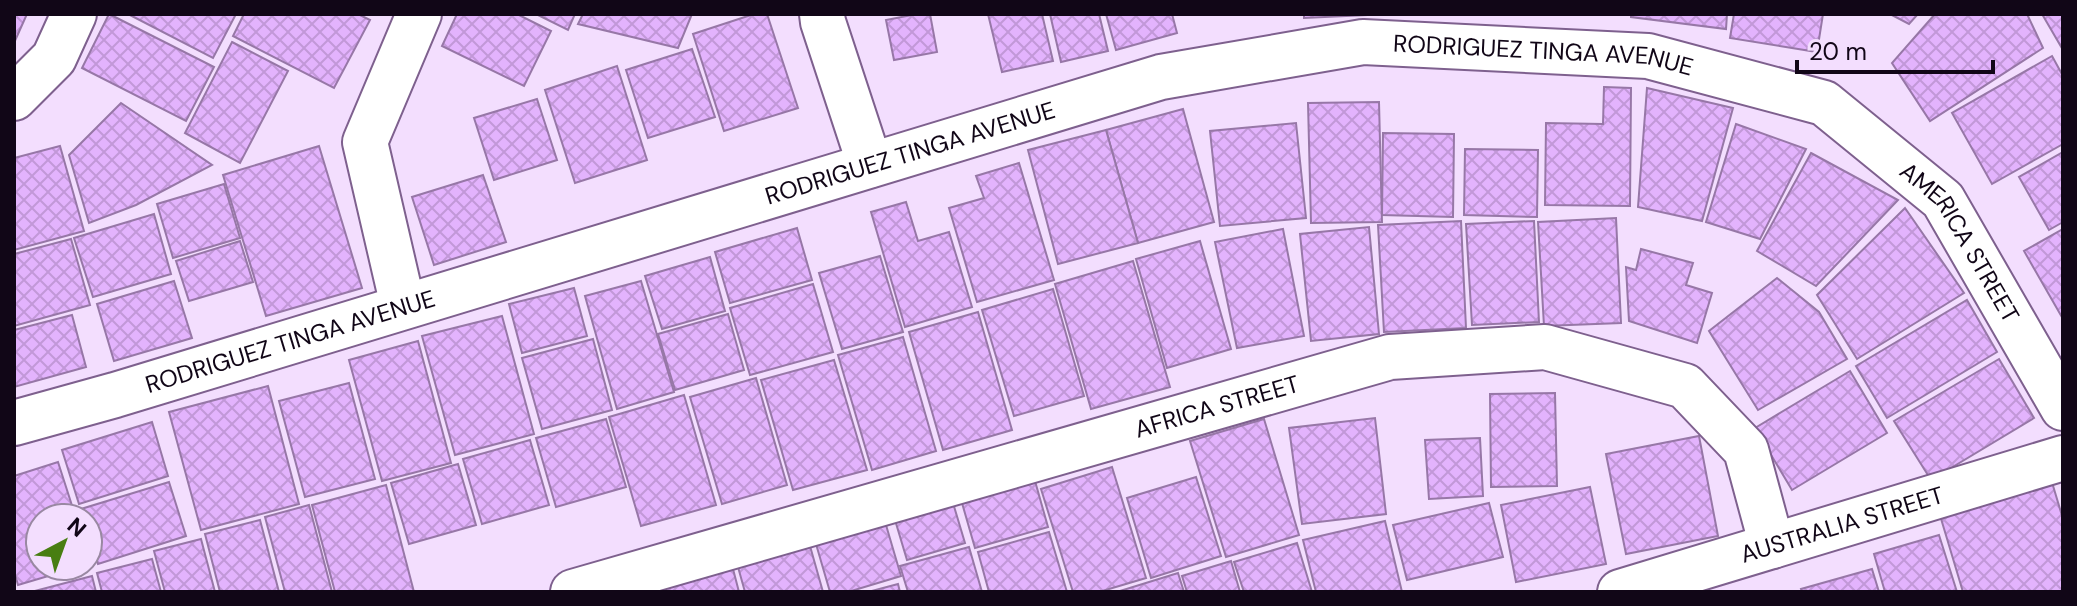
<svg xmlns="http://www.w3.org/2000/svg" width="2077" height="606" font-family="'DM Sans',sans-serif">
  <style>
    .building { fill: url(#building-cross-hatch); stroke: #9777a7; stroke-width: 2 }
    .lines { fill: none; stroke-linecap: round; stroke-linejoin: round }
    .minor-casing { stroke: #7e608e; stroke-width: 48 }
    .minor { stroke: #fff; stroke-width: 44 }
    .labels { text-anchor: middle; stroke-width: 8; stroke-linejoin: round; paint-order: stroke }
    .street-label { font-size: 24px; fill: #110617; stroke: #f3defe }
  </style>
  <defs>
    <pattern id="building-cross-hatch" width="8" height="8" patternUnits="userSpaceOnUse" patternTransform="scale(2)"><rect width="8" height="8" fill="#e3b3fd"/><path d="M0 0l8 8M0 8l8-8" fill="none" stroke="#c298d8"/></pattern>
  </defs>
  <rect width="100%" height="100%" fill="#f3defe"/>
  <g class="building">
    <path d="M 14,14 L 27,14 L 14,43 Z"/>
    <path d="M 109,14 L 214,67 L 186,121 L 82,68 Z"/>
    <path d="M 128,14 L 236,14 L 213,58 Z"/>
    <path d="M 244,14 L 358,14 L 370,20 L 334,88 L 233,36 Z"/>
    <path d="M 457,14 L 517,14 L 551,31 L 524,86 L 442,46 Z"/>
    <path d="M 536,14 L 575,14 L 568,30 Z"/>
    <path d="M 583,14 L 692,14 L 678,48 L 578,24 Z"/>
    <path d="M 754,14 L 767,14 L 798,108 L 724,131 L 693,34 Z"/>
    <path d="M 917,14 L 930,14 L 937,52 L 894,60 L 886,20 Z"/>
    <path d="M 988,14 L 1042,14 L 1053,61 L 1002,72 Z"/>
    <path d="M 1050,14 L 1099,14 L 1108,51 L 1061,62 Z"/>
    <path d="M 1106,14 L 1172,14 L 1177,33 L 1116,50 Z"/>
    <path d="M 1304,14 L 1367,14 L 1367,15 L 1304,18 Z"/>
    <path d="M 1631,14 L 1727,14 L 1726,29 L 1631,17 Z"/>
    <path d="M 1734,14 L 1823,14 L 1817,52 L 1730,38 Z"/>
    <path d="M 1890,14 L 1918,14 L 1909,24 Z"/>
    <path d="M 1935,14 L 2027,14 L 2043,48 L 1930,121 L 1892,63 Z"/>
    <path d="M 2042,14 L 2063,14 L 2063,50 Z"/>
    <path d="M 232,42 L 288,71 L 240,163 L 185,133 Z"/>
    <path d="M 692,49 L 715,117 L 648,138 L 626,70 Z"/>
    <path d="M 2052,56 L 2063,76 L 2063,144 L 1992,184 L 1952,113 Z"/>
    <path d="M 617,66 L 647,160 L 575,183 L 545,90 Z"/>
    <path d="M 1604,87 L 1631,88 L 1630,206 L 1545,205 L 1546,123 L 1603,124 Z"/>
    <path d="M 1647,88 L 1733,108 L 1702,221 L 1638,207 Z"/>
    <path d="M 537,99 L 557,160 L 494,180 L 474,118 Z"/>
    <path d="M 1379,102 L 1382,222 L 1311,223 L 1308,103 Z"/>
    <path d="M 121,103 L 212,165 L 136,205 L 89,223 L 69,155 Z"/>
    <path d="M 1183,109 L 1214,222 L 1138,243 L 1106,130 Z"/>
    <path d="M 1296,123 L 1306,218 L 1220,226 L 1210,131 Z"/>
    <path d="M 1736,124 L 1806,149 L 1760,239 L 1706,222 Z"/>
    <path d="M 1106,130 L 1138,243 L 1058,264 L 1028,150 Z"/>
    <path d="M 1383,133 L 1454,134 L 1453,217 L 1382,215 Z"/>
    <path d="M 60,146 L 84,231 L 14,250 L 14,158 Z"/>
    <path d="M 319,146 L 362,288 L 266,316 L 223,175 Z"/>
    <path d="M 1465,149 L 1538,150 L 1537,217 L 1464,215 Z"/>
    <path d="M 2063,152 L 2063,222 L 2049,230 L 2019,177 Z"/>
    <path d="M 1811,153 L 1898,200 L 1816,286 L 1757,251 Z"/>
    <path d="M 1019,163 L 1054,280 L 977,302 L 949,208 L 984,198 L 976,176 Z"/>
    <path d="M 483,175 L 506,242 L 434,265 L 412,197 Z"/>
    <path d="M 224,184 L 240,238 L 173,258 L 157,204 Z"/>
    <path d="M 906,202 L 918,241 L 949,232 L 972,307 L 905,327 L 871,212 Z"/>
    <path d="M 1905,208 L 1964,293 L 1857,359 L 1817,295 Z"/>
    <path d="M 154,214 L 171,274 L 93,297 L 74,238 Z"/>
    <path d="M 1616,218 L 1621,323 L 1544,326 L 1538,222 Z"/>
    <path d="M 1461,221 L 1466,328 L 1384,332 L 1378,225 Z"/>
    <path d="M 1534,221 L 1539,322 L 1472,325 L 1466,224 Z"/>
    <path d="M 1369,227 L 1379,334 L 1311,341 L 1300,234 Z"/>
    <path d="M 797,228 L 812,280 L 730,303 L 715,252 Z"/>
    <path d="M 1283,229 L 1304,336 L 1237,348 L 1215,242 Z"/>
    <path d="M 2063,229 L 2063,319 L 2024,251 Z"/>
    <path d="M 71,239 L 90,305 L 14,326 L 14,254 Z"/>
    <path d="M 240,241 L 253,282 L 189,301 L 176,261 Z"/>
    <path d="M 1200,241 L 1231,349 L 1167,368 L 1136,259 Z"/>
    <path d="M 1641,249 L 1693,263 L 1686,285 L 1712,293 L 1697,343 L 1629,321 L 1626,267 L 1636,270 Z"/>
    <path d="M 880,256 L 903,332 L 842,349 L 819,273 Z"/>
    <path d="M 710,257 L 725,311 L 662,329 L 645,276 Z"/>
    <path d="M 1133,261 L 1170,387 L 1091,409 L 1055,284 Z"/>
    <path d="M 1777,278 L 1819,312 L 1847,359 L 1758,410 L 1709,331 Z"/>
    <path d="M 174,281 L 192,338 L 114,361 L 97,304 Z"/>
    <path d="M 641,281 L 674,392 L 617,409 L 585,296 Z"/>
    <path d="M 813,284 L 833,352 L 750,375 L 730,308 Z"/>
    <path d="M 574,288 L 587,336 L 522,353 L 509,304 Z"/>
    <path d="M 1053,289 L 1084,396 L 1014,416 L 982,310 Z"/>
    <path d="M 1967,300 L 1997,352 L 1887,418 L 1856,366 Z"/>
    <path d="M 978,312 L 1012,430 L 943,450 L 909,332 Z"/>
    <path d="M 728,314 L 744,370 L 675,390 L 658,334 Z"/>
    <path d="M 72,315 L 86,367 L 14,387 L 14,330 Z"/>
    <path d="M 502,316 L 534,434 L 455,455 L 422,336 Z"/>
    <path d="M 903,337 L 936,451 L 872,470 L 838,355 Z"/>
    <path d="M 593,339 L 612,410 L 542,429 L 522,358 Z"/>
    <path d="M 418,341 L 451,463 L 382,481 L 349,360 Z"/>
    <path d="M 1999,359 L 2034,418 L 1931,480 L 1894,421 Z"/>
    <path d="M 834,360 L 867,470 L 793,490 L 761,380 Z"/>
    <path d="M 1850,371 L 1887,433 L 1792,490 L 1755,428 Z"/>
    <path d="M 756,378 L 787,485 L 722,504 L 690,397 Z"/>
    <path d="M 349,383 L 375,479 L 305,497 L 279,401 Z"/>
    <path d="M 268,386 L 299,504 L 201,530 L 169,412 Z"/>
    <path d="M 1555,393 L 1557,486 L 1491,487 L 1490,394 Z"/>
    <path d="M 684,395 L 716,505 L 641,526 L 609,417 Z"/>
    <path d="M 1375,418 L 1386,514 L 1302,524 L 1289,428 Z"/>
    <path d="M 606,419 L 626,487 L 556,507 L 536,438 Z"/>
    <path d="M 1264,419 L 1299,535 L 1226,557 L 1190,441 Z"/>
    <path d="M 152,422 L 168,476 L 79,504 L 62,450 Z"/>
    <path d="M 1699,436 L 1718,536 L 1626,554 L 1606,454 Z"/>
    <path d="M 1480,438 L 1483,496 L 1429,499 L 1425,440 Z"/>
    <path d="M 530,440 L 549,505 L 482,524 L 463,459 Z"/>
    <path d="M 58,462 L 76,518 L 40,518 L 40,566 L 82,566 L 18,585 L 14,571 L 14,476 Z"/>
    <path d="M 458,464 L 476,525 L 409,544 L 391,483 Z"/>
    <path d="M 1112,467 L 1146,578 L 1099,592 L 1073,592 L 1041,489 Z"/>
    <path d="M 1196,477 L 1221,556 L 1151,578 L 1127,498 Z"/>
    <path d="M 2051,479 L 2063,519 L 2063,592 L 1963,592 L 1939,512 Z"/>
    <path d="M 1035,481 L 1048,527 L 975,548 L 962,503 Z"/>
    <path d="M 169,482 L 186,536 L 98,564 L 88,532 L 88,518 L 84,518 L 81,509 Z"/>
    <path d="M 386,485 L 414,592 L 335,592 L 312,505 Z"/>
    <path d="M 1590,487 L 1606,564 L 1516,582 L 1501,505 Z"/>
    <path d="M 953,503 L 965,543 L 907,560 L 895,520 Z"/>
    <path d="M 1489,503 L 1503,557 L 1407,580 L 1393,525 Z"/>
    <path d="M 309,505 L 332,592 L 285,592 L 265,517 Z"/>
    <path d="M 260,520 L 279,592 L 220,592 L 205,534 Z"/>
    <path d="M 1385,521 L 1402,592 L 1316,592 L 1303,540 Z"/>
    <path d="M 886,525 L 901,576 L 848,592 L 830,592 L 816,544 Z"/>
    <path d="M 1049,532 L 1067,592 L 989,592 L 978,552 Z"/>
    <path d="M 1939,535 L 1957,592 L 1885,592 L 1874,554 Z"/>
    <path d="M 201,539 L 215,592 L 165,592 L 154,551 Z"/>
    <path d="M 1297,543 L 1312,592 L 1244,592 L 1234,562 Z"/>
    <path d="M 810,546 L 823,592 L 745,592 L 738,567 Z"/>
    <path d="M 969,547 L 982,592 L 908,592 L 900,566 Z"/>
    <path d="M 152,559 L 161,592 L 102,592 L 97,573 Z"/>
    <path d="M 1231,561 L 1240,592 L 1187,592 L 1182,576 Z"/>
    <path d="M 733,569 L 739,592 L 663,592 L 662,589 Z"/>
    <path d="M 1872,569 L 1879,592 L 1802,592 L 1801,589 Z"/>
    <path d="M 1178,573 L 1184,592 L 1120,591 Z"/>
    <path d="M 92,576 L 96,592 L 31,592 Z"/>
    <path d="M 898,584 L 900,592 L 868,592 Z"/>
  </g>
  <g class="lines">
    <defs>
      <g id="minor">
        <path d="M 822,14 L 823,22 L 870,165"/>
        <path d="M 14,98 L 54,58 L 74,14"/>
        <path d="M 403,306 L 365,142 L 419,14"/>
        <path id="s1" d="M 14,423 L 115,395 L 1161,77 L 1363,42 L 1648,56 L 1824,103 L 1943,200 L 2063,408"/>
        <path id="s2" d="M 573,592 L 1390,357 L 1545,347 L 1685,386 L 1746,450 L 1772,546"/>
        <path id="s3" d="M 1620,592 L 2063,458"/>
      </g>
    </defs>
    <use href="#minor" class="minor-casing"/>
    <use href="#minor" class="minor"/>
  </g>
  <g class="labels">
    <g class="street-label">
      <text dy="8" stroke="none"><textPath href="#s1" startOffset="1584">RODRIGUEZ TINGA AVENUE</textPath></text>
      <text dy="8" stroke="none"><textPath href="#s1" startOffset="936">RODRIGUEZ TINGA AVENUE</textPath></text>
      <text dy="8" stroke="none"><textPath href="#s1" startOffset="2068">AMERICA STREET</textPath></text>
      <text dy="8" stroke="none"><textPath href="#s1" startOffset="288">RODRIGUEZ TINGA AVENUE</textPath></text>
      <text dy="8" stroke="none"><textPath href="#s2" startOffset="670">AFRICA STREET</textPath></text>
      <text dy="8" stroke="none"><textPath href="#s3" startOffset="232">AUSTRALIA STREET</textPath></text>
    </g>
  </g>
  <rect width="2077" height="606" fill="none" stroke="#110617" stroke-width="32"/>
  <g transform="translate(64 542) rotate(41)"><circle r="38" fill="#f3defe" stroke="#9988a2" stroke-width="2"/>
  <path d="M0-6L14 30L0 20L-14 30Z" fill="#487e12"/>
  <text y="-12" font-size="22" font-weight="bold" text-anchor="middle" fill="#110617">N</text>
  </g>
  <path d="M1797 60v12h196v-12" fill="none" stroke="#110617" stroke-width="4"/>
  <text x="1809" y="60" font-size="24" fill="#110617" stroke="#f3defe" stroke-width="6" paint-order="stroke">20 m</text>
</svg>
